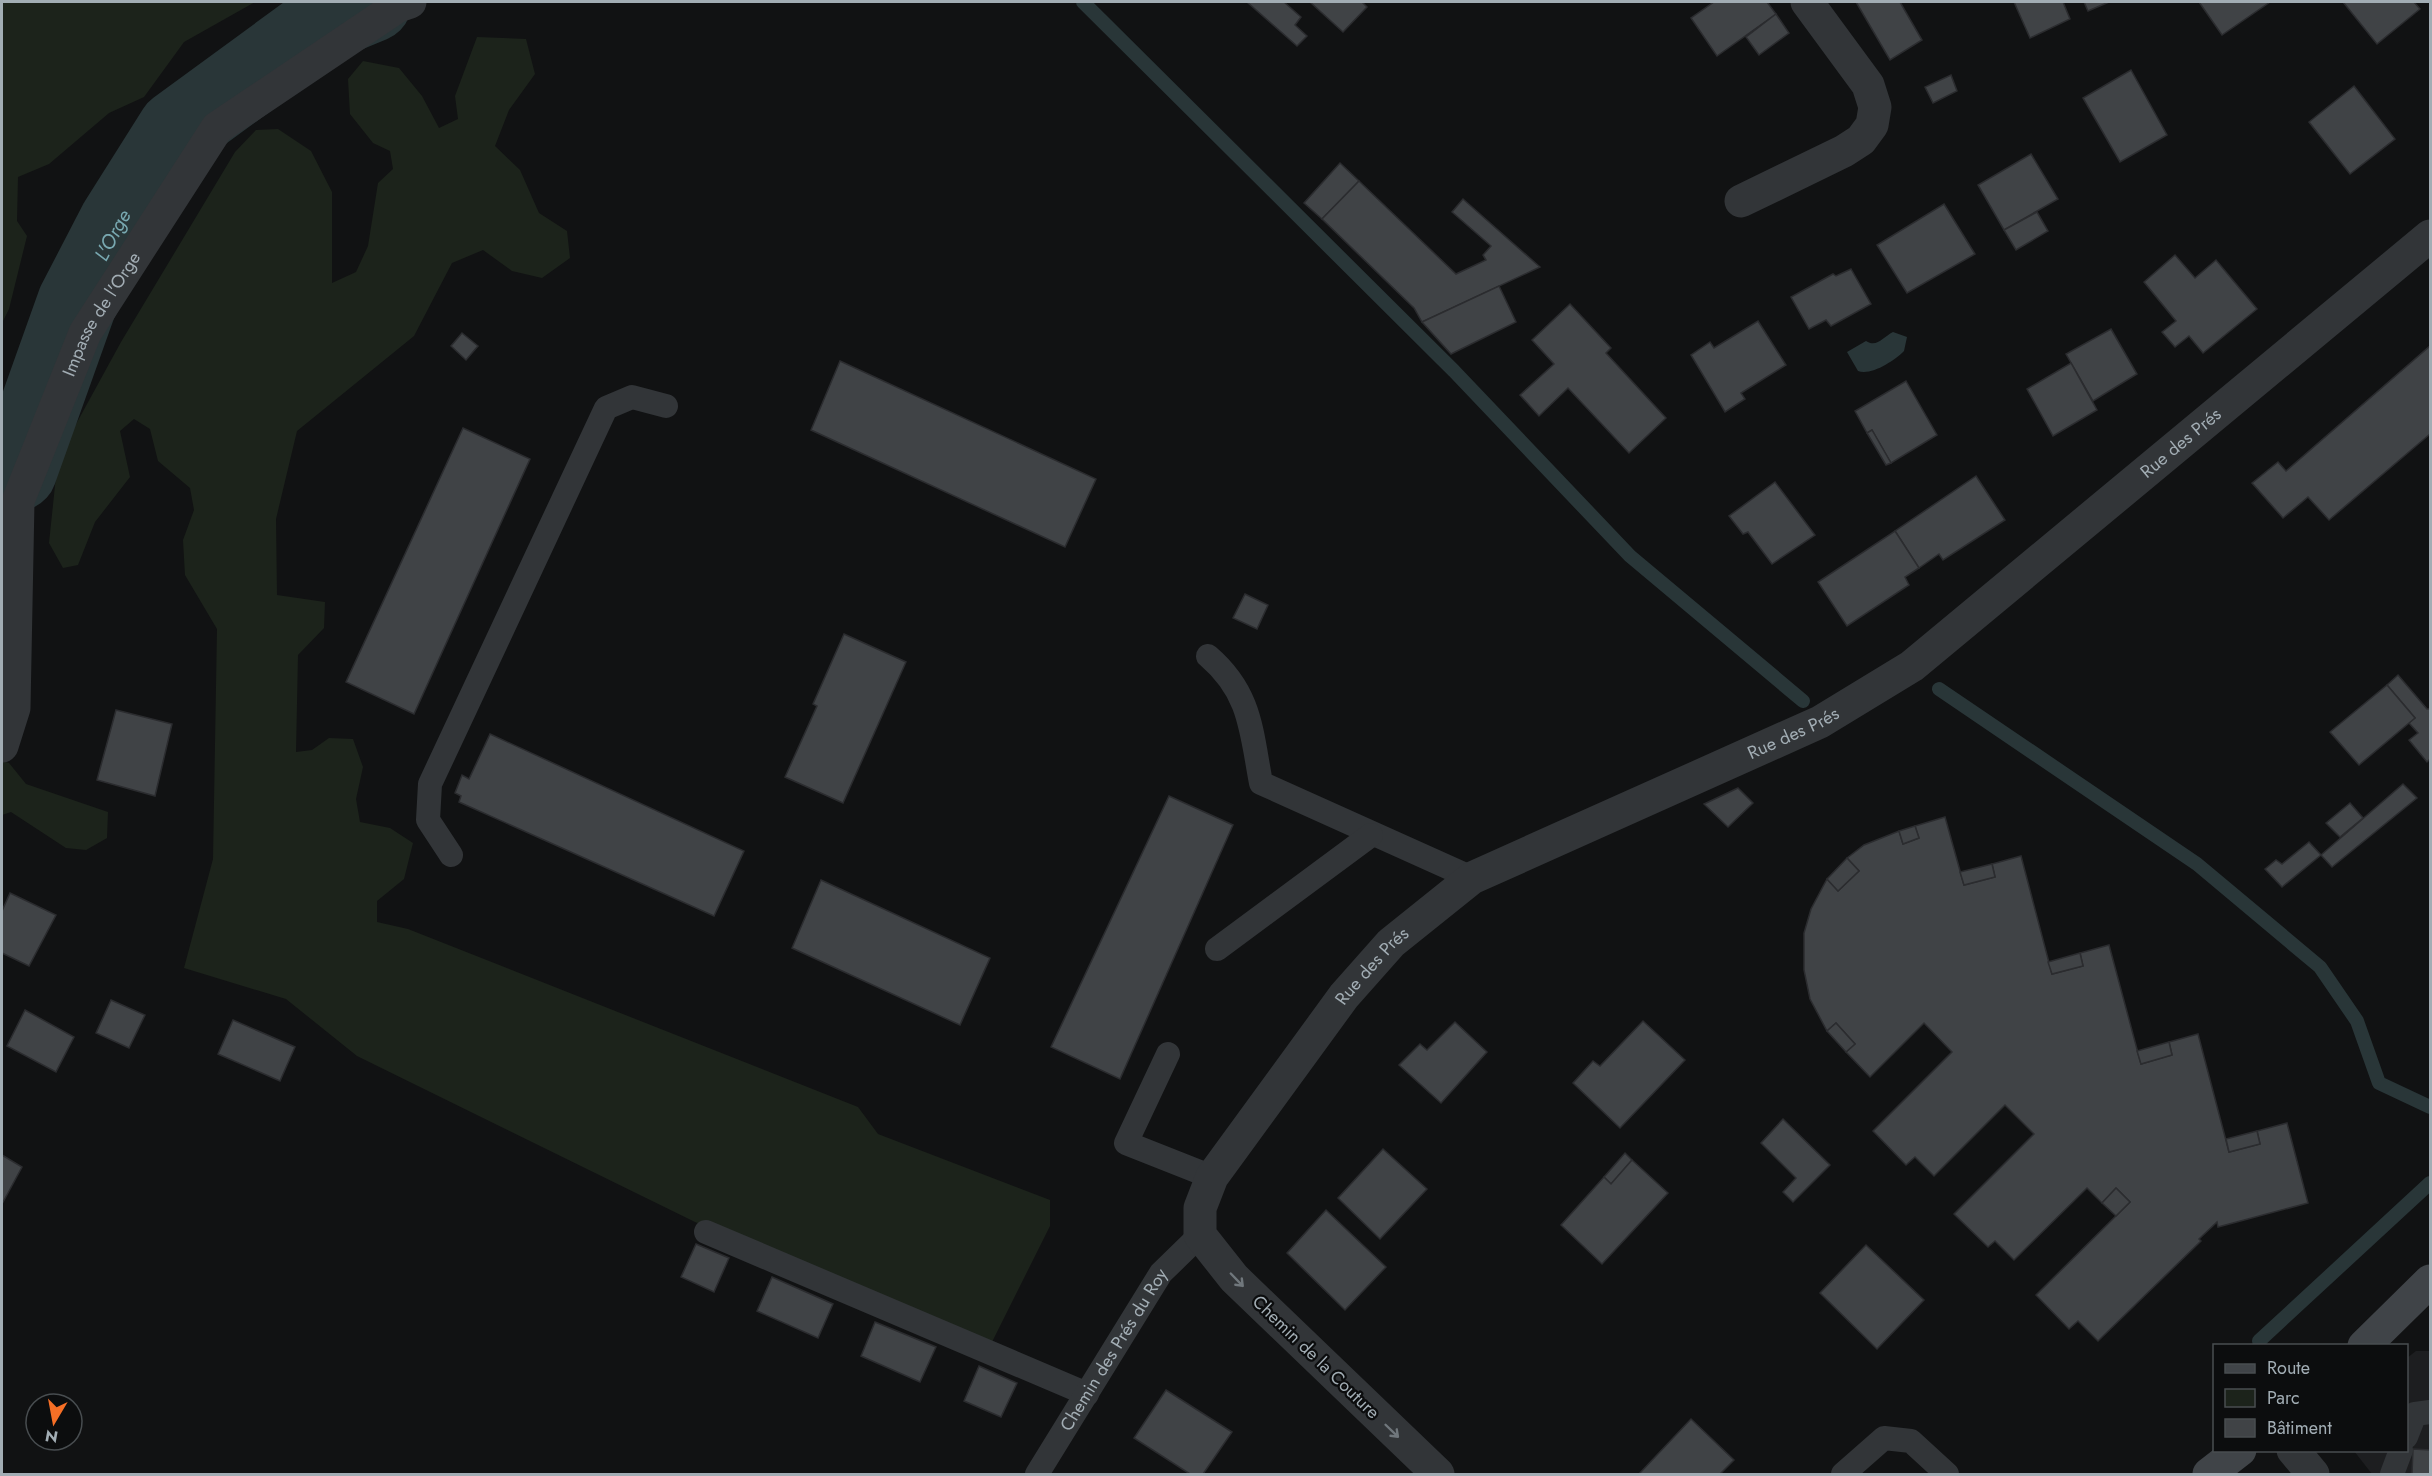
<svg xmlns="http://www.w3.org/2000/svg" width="2432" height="1476" font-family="Jost,sans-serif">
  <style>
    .built { fill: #1d1e20 }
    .green { fill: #1c231b }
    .water { fill: #293638 }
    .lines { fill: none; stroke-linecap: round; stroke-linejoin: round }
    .stream { stroke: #293638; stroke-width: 14 }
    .river { stroke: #293638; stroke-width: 80 }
    .building { fill: #404346; stroke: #2b2c2f; stroke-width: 1.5 }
    .lane { stroke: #323538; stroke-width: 24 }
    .street { stroke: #323538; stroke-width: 33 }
    .secondary { stroke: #404448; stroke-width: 33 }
    .oneway { stroke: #70777c }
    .labels { text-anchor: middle; stroke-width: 4.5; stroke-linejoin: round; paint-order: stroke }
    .street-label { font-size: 18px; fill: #a2adb4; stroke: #0c0d0e }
    .water-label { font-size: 20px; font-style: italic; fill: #78a8b0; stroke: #0c0d0e }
  </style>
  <rect width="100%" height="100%" fill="#111213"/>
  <path class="built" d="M 2416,1351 L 2430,1351 L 2430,1474 L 2372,1474 L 2354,1451 L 2406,1450 L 2407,1358 Z"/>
  <g class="green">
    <path d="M 2,2 L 255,2 L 184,42 L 144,97 L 109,113 L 49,164 L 18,177 L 17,221 L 27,236 L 9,309 L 2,323 Z"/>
    <path d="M 477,37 L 526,39 L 535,74 L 509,110 L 495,146 L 520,170 L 539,213 L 567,231 L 570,258 L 542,278 L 512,271 L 483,250 L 452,263 L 414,336 L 297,431 L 276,519 L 277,595 L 325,602 L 324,628 L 298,655 L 296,752 L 312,750 L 329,738 L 353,739 L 363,767 L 356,799 L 360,822 L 390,828 L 413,843 L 404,879 L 377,901 L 377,922 L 408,929 L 858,1107 L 878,1134 L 1050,1200 L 1050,1226 L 992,1342 L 695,1222 L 357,1056 L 286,999 L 184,968 L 213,859 L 217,629 L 185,575 L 183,540 L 194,510 L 190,488 L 158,461 L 150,429 L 134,419 L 120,431 L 130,477 L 95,522 L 78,565 L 63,568 L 49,543 L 58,457 L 121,342 L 235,152 L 256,130 L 278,129 L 311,151 L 332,192 L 332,283 L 356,272 L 368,246 L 378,183 L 393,169 L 390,151 L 373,143 L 350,114 L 348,79 L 363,61 L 399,68 L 422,96 L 439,128 L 458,119 L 455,96 Z"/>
    <path d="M 2,761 L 9,763 L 26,784 L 108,812 L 107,838 L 86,850 L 66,848 L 11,812 L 2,815 Z"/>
  </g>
  <path class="water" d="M 1893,332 L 1907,337 L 1904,351 C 1894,361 1871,376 1858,371 L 1847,352 L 1866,341 C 1877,348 1883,337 1893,332 Z"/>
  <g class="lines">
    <g class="stream">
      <path d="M 1083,2 L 1454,371 L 1630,556 L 1803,701"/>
      <path d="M 1939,689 L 2197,864 L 2320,967 L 2357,1021 L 2379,1083 L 2430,1107"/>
      <path d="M 2259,1341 L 2430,1183"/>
    </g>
    <path class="river" id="s1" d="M 17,471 L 77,303 L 119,222 L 177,130 L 326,21 L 372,2"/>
  </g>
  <g class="building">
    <path d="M 1247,2 L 1284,2 L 1301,17 L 1295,25 L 1307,36 L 1297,46 Z"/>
    <path d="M 1310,2 L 1362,2 L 1367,7 L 1343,32 Z"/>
    <path d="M 1714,2 L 1767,2 L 1776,14 L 1717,56 L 1691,18 Z"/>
    <path d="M 1856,2 L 1900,2 L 1922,40 L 1890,60 Z"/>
    <path d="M 2014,2 L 2063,2 L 2070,19 L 2030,38 Z"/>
    <path d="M 2084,2 L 2109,2 L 2088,11 Z"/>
    <path d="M 2199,2 L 2270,2 L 2222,35 Z"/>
    <path d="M 2343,2 L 2414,2 L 2420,9 L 2377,44 Z"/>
    <path d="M 1776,14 L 1789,33 L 1759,55 L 1746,37 Z"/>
    <path d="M 2131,70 L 2167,135 L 2120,162 L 2083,98 Z"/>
    <path d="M 1951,75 L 1957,91 L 1933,103 L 1925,87 Z"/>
    <path d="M 2354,86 L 2395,139 L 2350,174 L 2309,122 Z"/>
    <path d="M 2031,154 L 2058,199 L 2004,230 L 1978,185 Z"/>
    <path d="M 1340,163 L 1359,181 L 1322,219 L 1304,203 Z"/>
    <path d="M 1359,181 L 1456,274 L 1486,260 L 1483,255 L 1491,246 L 1452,212 L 1463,199 L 1540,267 L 1422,322 L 1414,308 L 1322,219 Z"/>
    <path d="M 1944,204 L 1975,254 L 1907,293 L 1877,245 Z"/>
    <path d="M 2037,212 L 2048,231 L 2016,250 L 2004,230 Z"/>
    <path d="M 2175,255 L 2195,278 L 2216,260 L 2257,309 L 2203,353 L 2189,336 L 2175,347 L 2162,332 L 2176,321 L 2144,282 Z"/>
    <path d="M 1851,269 L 1871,304 L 1831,326 L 1826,320 L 1809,329 L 1791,297 L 1833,274 L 1836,276 Z"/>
    <path d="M 1499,286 L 1516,322 L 1451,354 L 1422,322 Z"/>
    <path d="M 1570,304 L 1611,348 L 1606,353 L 1666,418 L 1629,453 L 1568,388 L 1539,416 L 1520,395 L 1554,364 L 1532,340 Z"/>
    <path d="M 1758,321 L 1786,365 L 1741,393 L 1745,399 L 1725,412 L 1691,355 L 1710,342 L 1714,348 Z"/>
    <path d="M 2111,329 L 2137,374 L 2093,401 L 2066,354 Z"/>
    <path d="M 462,333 L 478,346 L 466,360 L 451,346 Z"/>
    <path d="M 2430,346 L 2430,434 L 2329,520 L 2308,497 L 2283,518 L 2252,483 L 2278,462 L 2286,471 Z"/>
    <path d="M 840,361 L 1096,479 L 1065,547 L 811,430 Z"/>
    <path d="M 2071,363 L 2097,410 L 2053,436 L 2027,389 Z"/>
    <path d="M 1906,381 L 1937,435 L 1891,463 L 1872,430 L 1867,433 L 1855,411 Z"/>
    <path d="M 463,428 L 530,459 L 414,714 L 346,682 Z"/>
    <path d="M 1872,430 L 1891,463 L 1886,465 L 1867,433 Z"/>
    <path d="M 1976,476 L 2005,520 L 1943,560 L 1939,554 L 1919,568 L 1895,531 Z"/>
    <path d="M 1775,482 L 1815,535 L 1772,564 L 1748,532 L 1743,534 L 1729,516 Z"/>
    <path d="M 1895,531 L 1919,568 L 1905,577 L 1909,585 L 1847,626 L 1818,582 Z"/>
    <path d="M 1245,594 L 1268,605 L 1257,629 L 1233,618 Z"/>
    <path d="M 844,634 L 906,662 L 843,803 L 785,777 L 817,706 L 813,704 Z"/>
    <path d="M 2398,675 L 2427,709 L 2430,709 L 2430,759 L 2427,762 L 2409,740 L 2418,733 L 2409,723 L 2415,718 L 2387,685 Z"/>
    <path d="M 2387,685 L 2415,718 L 2359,765 L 2330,732 Z"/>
    <path d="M 116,710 L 172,724 L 155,796 L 97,780 Z"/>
    <path d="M 490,734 L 744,851 L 714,916 L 459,802 L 461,796 L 455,793 L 462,775 L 469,779 Z"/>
    <path d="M 2403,784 L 2417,798 L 2332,867 L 2321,855 Z"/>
    <path d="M 1738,788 L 1753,803 L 1728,827 L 1704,804 Z"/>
    <path d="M 1169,796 L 1233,825 L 1120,1079 L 1051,1047 Z"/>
    <path d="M 2350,803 L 2363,818 L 2340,837 L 2326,823 Z"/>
    <path d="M 1945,817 L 1964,885 L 1995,877 L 1992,864 L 2021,856 L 2052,974 L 2083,966 L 2080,953 L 2109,945 L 2141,1064 L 2172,1055 L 2169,1042 L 2198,1034 L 2229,1152 L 2260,1144 L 2257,1131 L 2287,1123 L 2308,1203 L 2218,1227 L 2217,1222 L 2199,1239 L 2201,1241 L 2098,1341 L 2078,1321 L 2069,1329 L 2036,1295 L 2130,1202 L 2116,1188 L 2102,1203 L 2087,1188 L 2014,1260 L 1995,1241 L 1988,1247 L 1954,1214 L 2034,1134 L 2005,1105 L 1934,1176 L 1915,1157 L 1906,1165 L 1873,1131 L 1952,1052 L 1924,1023 L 1870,1077 L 1846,1052 L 1855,1044 L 1836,1023 L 1827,1031 L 1810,999 L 1804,970 L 1804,933 L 1811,909 L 1827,879 L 1838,891 L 1859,871 L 1847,858 L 1864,845 L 1899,831 L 1903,844 L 1919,838 L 1915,826 Z"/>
    <path d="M 1915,826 L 1919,838 L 1903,844 L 1899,831 Z"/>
    <path d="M 2309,842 L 2321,855 L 2282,887 L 2265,869 L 2276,860 L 2282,864 Z"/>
    <path d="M 1847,858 L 1859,871 L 1838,891 L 1827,879 Z"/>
    <path d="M 1992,864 L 1995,877 L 1964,885 L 1960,872 Z"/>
    <path d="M 821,880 L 990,958 L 960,1025 L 792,948 Z"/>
    <path d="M 10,893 L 56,915 L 29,966 L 2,953 L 2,911 Z"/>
    <path d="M 2080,953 L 2083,966 L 2052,974 L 2048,962 Z"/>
    <path d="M 111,1000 L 145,1015 L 129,1048 L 96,1033 Z"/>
    <path d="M 25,1010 L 74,1037 L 56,1072 L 7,1046 Z"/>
    <path d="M 233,1020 L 295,1047 L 280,1081 L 218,1054 Z"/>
    <path d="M 1643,1021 L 1685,1060 L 1620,1128 L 1573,1083 L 1593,1061 L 1600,1066 Z"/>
    <path d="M 1455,1022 L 1487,1052 L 1441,1103 L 1399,1065 L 1420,1044 L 1427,1050 Z"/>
    <path d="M 1836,1023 L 1855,1044 L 1846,1052 L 1827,1031 Z"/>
    <path d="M 2169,1042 L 2172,1055 L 2141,1064 L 2137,1051 Z"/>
    <path d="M 1783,1119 L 1830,1165 L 1793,1202 L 1783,1192 L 1796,1178 L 1761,1143 Z"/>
    <path d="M 2257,1131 L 2260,1144 L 2229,1152 L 2226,1139 Z"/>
    <path d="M 1383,1149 L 1427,1189 L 1380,1239 L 1338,1198 Z"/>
    <path d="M 1625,1153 L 1632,1160 L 1611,1184 L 1604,1177 Z"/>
    <path d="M 2,1155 L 22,1167 L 2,1204 Z"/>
    <path d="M 1632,1160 L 1668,1193 L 1602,1264 L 1561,1225 L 1604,1177 L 1611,1184 Z"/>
    <path d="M 2116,1188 L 2130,1202 L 2116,1216 L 2102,1203 Z"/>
    <path d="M 1326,1210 L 1386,1267 L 1345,1310 L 1287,1253 Z"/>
    <path d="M 696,1244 L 729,1258 L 714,1292 L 681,1277 Z"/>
    <path d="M 1866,1245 L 1924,1300 L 1877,1349 L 1820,1293 Z"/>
    <path d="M 772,1277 L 833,1304 L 818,1338 L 757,1311 Z"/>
    <path d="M 875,1322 L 936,1347 L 920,1382 L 861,1356 Z"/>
    <path d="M 979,1366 L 1017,1383 L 1001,1417 L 964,1401 Z"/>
    <path d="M 1166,1390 L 1232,1432 L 1203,1474 L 1190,1474 L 1134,1438 Z"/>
    <path d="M 1691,1419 L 1734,1460 L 1720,1474 L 1639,1474 Z"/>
    <path d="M 2413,1449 L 2430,1450 L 2430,1474 L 2412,1474 Z"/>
  </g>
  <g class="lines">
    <g class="lane">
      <path d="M 1208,656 C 1251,693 1251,730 1261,783 L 1472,878"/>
      <path d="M 451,855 L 428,820 L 430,784 L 606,408 L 632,397 L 666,406"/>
      <path d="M 1217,949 L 1371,835"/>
      <path d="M 1168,1054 L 1126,1143 L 1212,1177"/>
      <path d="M 706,1232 L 1087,1394"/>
      <path d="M 2406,1437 L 2415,1414 L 2430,1412"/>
      <path id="s2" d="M 1037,1474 L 1161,1273 L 1200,1235"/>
      <path d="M 1843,1474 L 1884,1438 L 1911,1441 L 1947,1474"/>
      <path d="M 2392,1474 L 2401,1450"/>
    </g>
    <g class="street">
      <path d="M 1741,201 L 1844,151 L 1861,140 L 1872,125 L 1875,107 L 1868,85 L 1807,2"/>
      <path id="s3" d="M 2,746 L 14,708 L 18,501 L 85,333 L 217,128 L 398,6 L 410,2"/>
      <path d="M 2293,1450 L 2313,1474"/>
      <path id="s4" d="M 1438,1474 L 1234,1278 L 1200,1235 L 1200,1208 L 1212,1177 L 1344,996 L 1391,943 L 1472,878 L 1820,722 L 1912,666 L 2430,236"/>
    </g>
    <g class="secondary">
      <path d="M 2364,1346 L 2430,1281"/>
      <path d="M 2209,1474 L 2240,1450"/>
    </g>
  </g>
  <defs><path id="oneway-shaft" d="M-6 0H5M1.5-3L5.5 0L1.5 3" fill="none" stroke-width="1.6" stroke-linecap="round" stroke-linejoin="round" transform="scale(1.5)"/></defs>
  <g class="oneway">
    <use href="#oneway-shaft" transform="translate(1237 1280) rotate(46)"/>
    <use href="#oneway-shaft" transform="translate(1392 1431) rotate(44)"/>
  </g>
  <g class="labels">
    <g class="street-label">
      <text dy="6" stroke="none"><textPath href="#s3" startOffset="452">Impasse de l'Orge</textPath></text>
      <text dy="6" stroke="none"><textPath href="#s4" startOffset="1635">Rue des Prés</textPath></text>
      <text dy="6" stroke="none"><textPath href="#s4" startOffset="1149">Rue des Prés</textPath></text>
      <text dy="6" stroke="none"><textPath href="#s4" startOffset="663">Rue des Prés</textPath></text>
      <text dy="6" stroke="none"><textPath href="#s2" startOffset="146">Chemin des Prés du Roy</textPath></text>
      <text transform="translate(1316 1357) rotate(44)" y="6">Chemin de la Couture</text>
    </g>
    <g class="water-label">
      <text dy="7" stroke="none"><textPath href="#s1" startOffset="255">L'Orge</textPath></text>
    </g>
  </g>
  <rect width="2432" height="1476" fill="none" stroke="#a2adb4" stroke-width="6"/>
  <rect x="2213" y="1344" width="195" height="108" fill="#0c0d0e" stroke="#484d50" stroke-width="1.5"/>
  <rect x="2225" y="1364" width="30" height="9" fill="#404448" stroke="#484d50" stroke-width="1.5"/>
  <text x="2267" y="1374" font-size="18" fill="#a2adb4">Route</text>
  <rect x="2225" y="1389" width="30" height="18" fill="#1c231b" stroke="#484d50" stroke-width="1.5"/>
  <text x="2267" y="1404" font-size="18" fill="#a2adb4">Parc</text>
  <rect x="2225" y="1419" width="30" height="18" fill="#404346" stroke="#484d50" stroke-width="1.5"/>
  <text x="2267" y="1434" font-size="18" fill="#a2adb4">Bâtiment</text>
  <g transform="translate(54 1422) rotate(190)"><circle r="28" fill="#0c0d0e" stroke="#484d50" stroke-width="1.5"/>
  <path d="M0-4.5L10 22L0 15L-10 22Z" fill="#f66f26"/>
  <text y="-9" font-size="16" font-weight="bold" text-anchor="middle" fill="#a2adb4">N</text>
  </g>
</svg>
